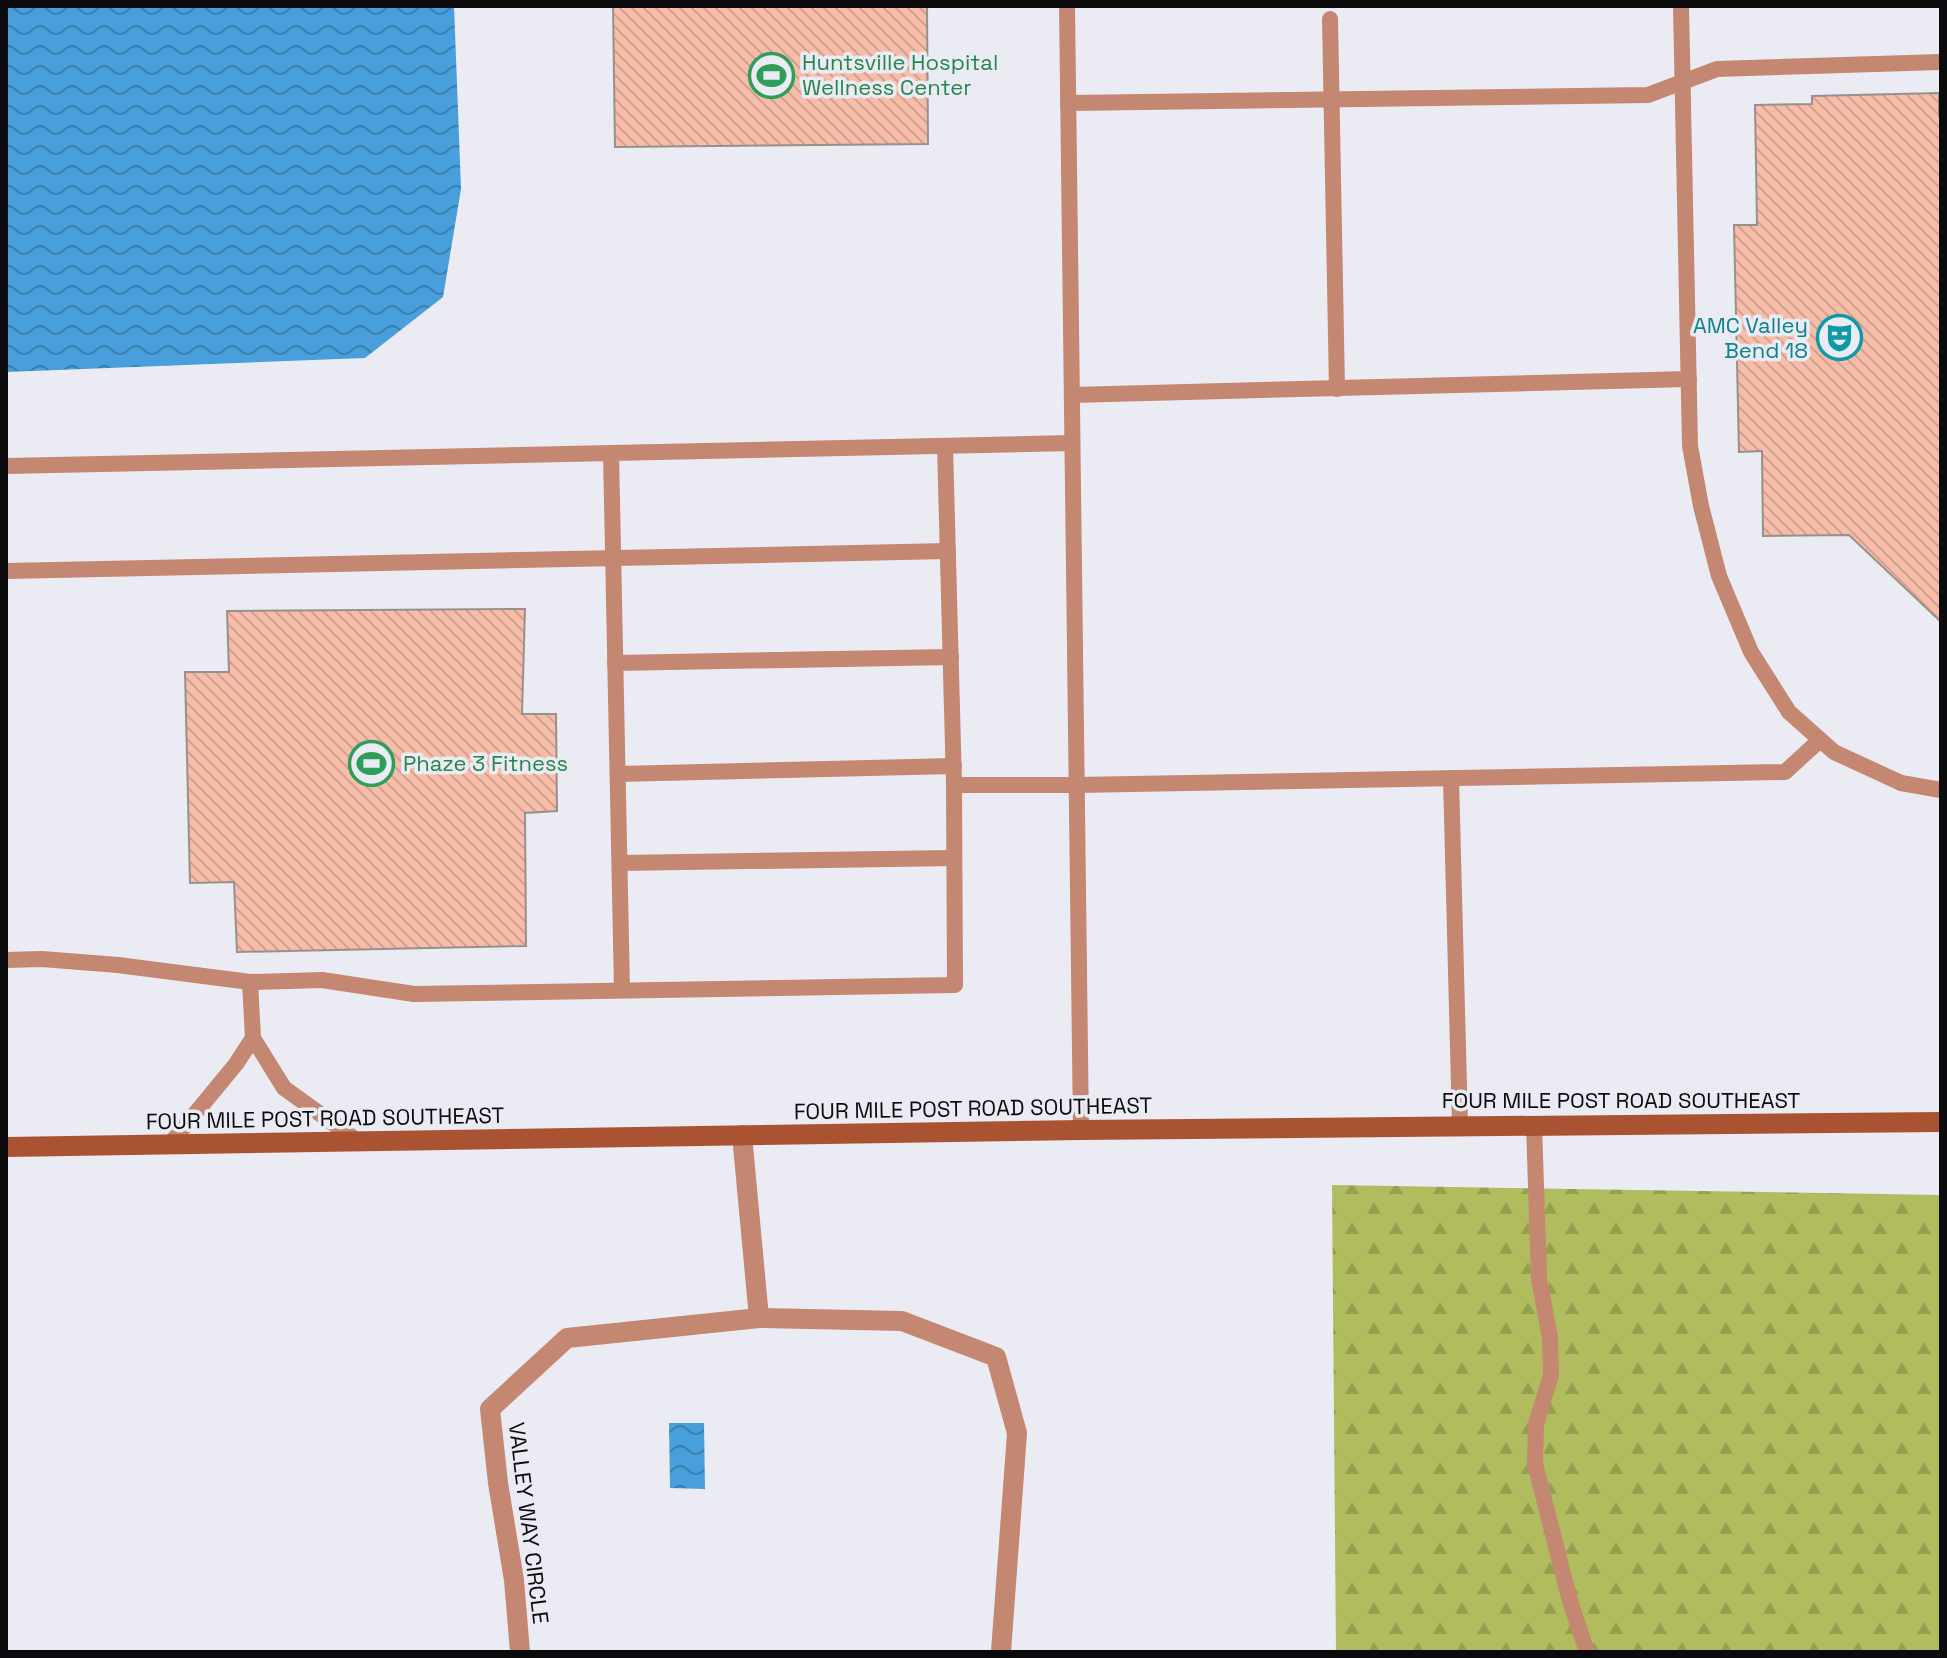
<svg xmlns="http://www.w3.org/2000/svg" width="1947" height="1658" font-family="'Space Grotesk',sans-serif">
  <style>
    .forest { fill: url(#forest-firs) }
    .water { fill: url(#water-waves) }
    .building { fill: url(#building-back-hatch); stroke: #98908d; stroke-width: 2 }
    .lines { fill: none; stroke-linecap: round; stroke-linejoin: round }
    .service { stroke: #c48771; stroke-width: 16 }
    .minor { stroke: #c48771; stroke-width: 20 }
    .secondary { stroke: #aa5333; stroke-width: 20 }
    .labels { text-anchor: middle; stroke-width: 7; stroke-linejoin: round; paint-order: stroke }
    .leisure-label { font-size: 22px; fill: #27864d; stroke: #eaebf3; text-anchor: start }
    .culture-label { font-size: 22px; fill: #0d838f; stroke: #eaebf3; text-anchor: end }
    .street-label { font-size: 22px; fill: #0b0b0e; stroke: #eaebf3 }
  </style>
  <defs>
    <pattern id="forest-firs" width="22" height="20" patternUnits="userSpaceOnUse" patternTransform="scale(2)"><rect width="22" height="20" fill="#b0bc5d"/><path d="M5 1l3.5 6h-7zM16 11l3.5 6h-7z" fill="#96a050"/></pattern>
    <pattern id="water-waves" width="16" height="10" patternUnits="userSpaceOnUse" patternTransform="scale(2)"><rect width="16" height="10" fill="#489fdb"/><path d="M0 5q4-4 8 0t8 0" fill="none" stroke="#3a80b0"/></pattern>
    <pattern id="building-back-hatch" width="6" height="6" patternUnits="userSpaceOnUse" patternTransform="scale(2)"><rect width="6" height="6" fill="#f7bda9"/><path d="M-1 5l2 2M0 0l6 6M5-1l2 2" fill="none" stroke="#d2a190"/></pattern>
  </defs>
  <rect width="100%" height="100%" fill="#eaebf3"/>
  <path class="forest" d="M 1332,1185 L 1941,1195 L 1941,1652 L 1336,1652 Z"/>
  <g class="water">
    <path d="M 6,6 L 454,6 L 461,189 L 443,297 L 365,358 L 6,372 Z"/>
    <path d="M 669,1423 L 704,1423 L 705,1489 L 670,1488 Z"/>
  </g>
  <g class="building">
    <path d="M 613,6 L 927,6 L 928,144 L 615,147 Z"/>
    <path d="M 1939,93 L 1939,116 L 1941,116 L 1941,622 L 1849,535 L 1763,536 L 1762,451 L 1739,452 L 1734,225 L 1757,225 L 1755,105 L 1812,104 L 1812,96 Z"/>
    <path d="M 525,609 L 522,714 L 556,714 L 557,811 L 525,813 L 526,946 L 237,952 L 234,882 L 190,883 L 185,672 L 229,672 L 227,611 Z"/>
  </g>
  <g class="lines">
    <g class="service">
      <path d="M 1067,6 L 1081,1130"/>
      <path d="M 1681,6 L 1690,446 L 1701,506 L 1719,576 L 1751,652 L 1789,712 L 1834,752 L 1901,783 L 1941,790"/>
      <path d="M 1330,19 L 1337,389"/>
      <path d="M 1068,103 L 1648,95 L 1717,69 L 1941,62"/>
      <path d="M 1072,395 L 1689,379"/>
      <path d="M 945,446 L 954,785"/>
      <path d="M 6,466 L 611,453"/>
      <path d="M 6,571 L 948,551"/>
      <path d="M 615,663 L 951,657"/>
      <path d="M 618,774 L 954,766"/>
      <path d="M 1451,778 L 1460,1125"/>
      <path d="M 620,863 L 954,858"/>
      <path d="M 6,960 L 42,959 L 118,965 L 250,982 L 322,980 L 414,994 L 955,985 L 954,785 L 1076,785 L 1785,772 L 1820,740"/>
      <path d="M 250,982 L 253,1038"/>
      <path d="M 622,990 L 611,453 L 1072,443"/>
      <path d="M 1534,1124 L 1539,1279 L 1550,1338 L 1551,1375 L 1536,1424 L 1535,1464 L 1570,1601 L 1587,1652"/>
      <path d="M 170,1144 L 236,1064 L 253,1038 L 284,1088 L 359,1142"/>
    </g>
    <g class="minor">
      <path d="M 742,1135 L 759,1318"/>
      <path d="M 520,1652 L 514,1580 L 498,1483 L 490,1409 L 567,1338 L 759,1318 L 902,1321 L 996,1357 L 1017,1433 L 1001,1652"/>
    </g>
    <path class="secondary" d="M 6,1147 L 1081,1130 L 1941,1122"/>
  </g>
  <defs>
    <symbol id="stadium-ring" viewBox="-11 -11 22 22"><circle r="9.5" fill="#eaebf3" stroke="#2e9e5b" stroke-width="1.5"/><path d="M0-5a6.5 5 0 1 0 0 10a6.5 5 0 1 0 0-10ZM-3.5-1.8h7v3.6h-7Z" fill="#2e9e5b"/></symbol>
    <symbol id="theatre-ring" viewBox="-11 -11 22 22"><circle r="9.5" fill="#eaebf3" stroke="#0f9aa8" stroke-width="1.5"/><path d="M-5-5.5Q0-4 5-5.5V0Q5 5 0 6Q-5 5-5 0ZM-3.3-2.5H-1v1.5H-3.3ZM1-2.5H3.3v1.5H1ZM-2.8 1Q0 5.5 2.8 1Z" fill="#0f9aa8"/></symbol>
  </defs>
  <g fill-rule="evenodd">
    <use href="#stadium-ring" x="746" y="50" width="51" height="51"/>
    <use href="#theatre-ring" x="1814" y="312" width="51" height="51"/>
    <use href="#stadium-ring" x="346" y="738" width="51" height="51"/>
  </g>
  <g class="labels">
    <g class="leisure-label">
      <text x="802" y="70">Huntsville Hospital<tspan x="802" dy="25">Wellness Center</tspan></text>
      <text x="403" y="771">Phaze 3 Fitness</text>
    </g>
    <g class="culture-label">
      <text x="1808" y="333">AMC Valley<tspan x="1808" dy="25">Bend 18</tspan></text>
    </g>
    <g class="street-label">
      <text x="1621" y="1108">FOUR MILE POST ROAD SOUTHEAST</text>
      <text transform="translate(973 1108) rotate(-1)" y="8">FOUR MILE POST ROAD SOUTHEAST</text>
      <text transform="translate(325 1118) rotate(-1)" y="8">FOUR MILE POST ROAD SOUTHEAST</text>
      <text transform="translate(529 1523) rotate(83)" y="8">VALLEY WAY CIRCLE</text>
    </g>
  </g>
  <rect width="1947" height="1658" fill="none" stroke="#0b0b0e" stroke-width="16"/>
</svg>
